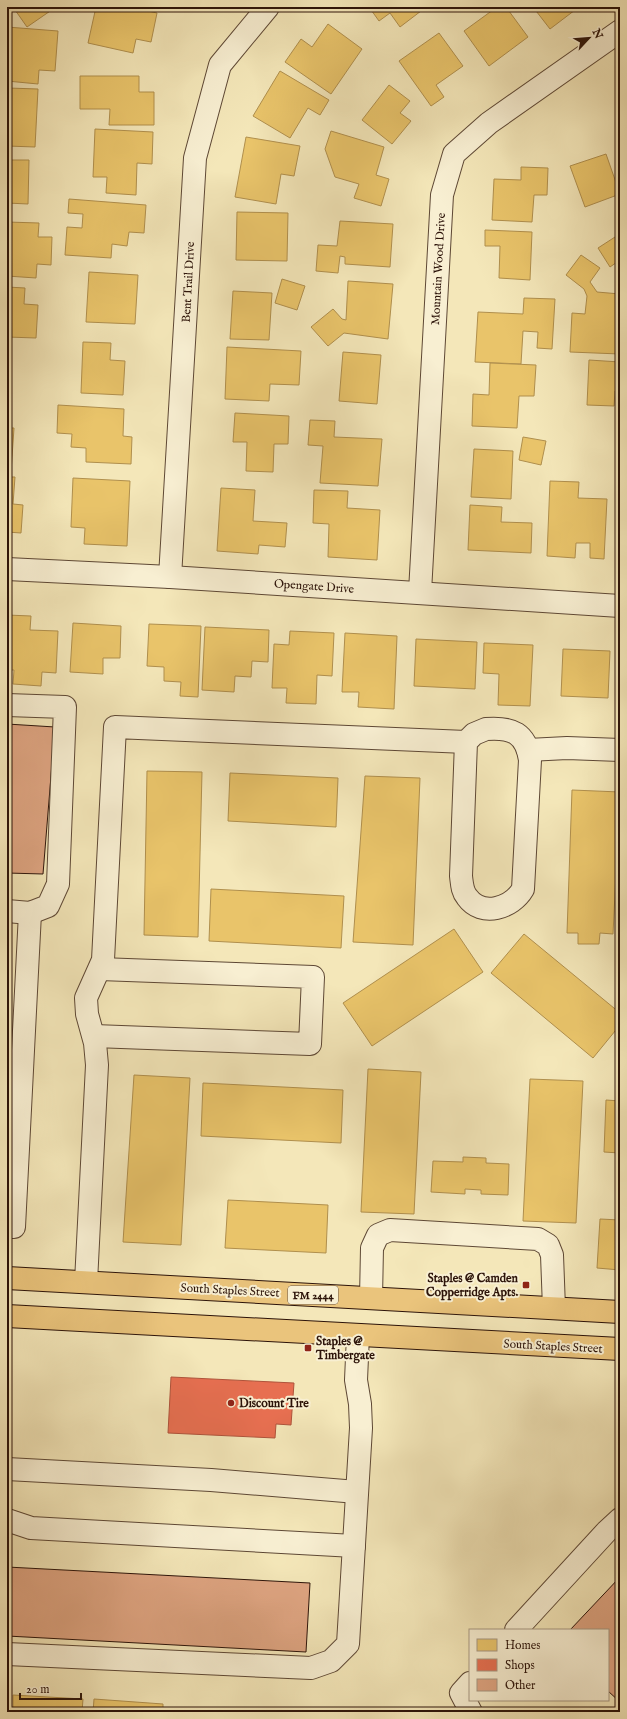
<svg xmlns="http://www.w3.org/2000/svg" width="627" height="1719" font-family="'IM FELL English',serif">
  <style>
    .homes { fill: #e9c46a; stroke: #b08f4d }
    .shops { fill: #e76f51; stroke: #af533b }
    .building { fill: #dea481; stroke: #2c1309 }
    .lines { fill: none; stroke-linecap: round; stroke-linejoin: round }
    .minor-casing { stroke: #5e4835; stroke-width: 24 }
    .major-casing { stroke: #2c1309; stroke-width: 24 }
    .minor { stroke: #f8efd2; stroke-width: 22 }
    .major { stroke: #eac47c; stroke-width: 22 }
    .poi-dot { fill: #8f2418; stroke: #f8efd2; stroke-width: 1.5 }
    .labels { text-anchor: middle; stroke-width: 4; stroke-linejoin: round; paint-order: stroke }
    .shield { fill: #f8efd2; stroke: #695545; stroke-width: 1 }
    .shield-label { font-size: 11px; font-weight: bold; fill: #2c1309 }
    .street-label { font-size: 12px; fill: #2c1309; stroke: #f8efd2 }
    .poi-label { font-size: 12px; font-weight: bold; fill: #2c1309; stroke: #f8efd2; text-anchor: start }
  </style>
  <rect width="100%" height="100%" fill="#f4e7b9"/>
  <filter id="stains"><feTurbulence type="fractalNoise" baseFrequency=".005" numOctaves="4"/><feColorMatrix values="0 0 0 0 .2 0 0 0 0 .09 0 0 0 0 .02 0 0 0 .5 -.17"/></filter>
  <radialGradient id="worn" r=".72"><stop offset=".6" stop-color="#630" stop-opacity="0"/><stop offset="1" stop-color="#630" stop-opacity=".3"/></radialGradient>
  <g class="homes">
    <path d="M 13,7 L 56,7 L 27,27 Z"/>
    <path d="M 96,7 L 129,7 L 157,13 L 151,42 L 136,39 L 133,53 L 88,43 Z"/>
    <path d="M 369,7 L 418,7 L 421,11 L 400,27 L 390,13 L 379,21 Z"/>
    <path d="M 497,7 L 506,7 L 528,37 L 489,66 L 464,31 Z"/>
    <path d="M 533,7 L 579,7 L 550,29 Z"/>
    <path d="M 328,24 L 362,49 L 331,94 L 285,62 L 301,39 L 312,47 Z"/>
    <path d="M 7,27 L 58,31 L 55,71 L 39,70 L 38,84 L 7,81 Z"/>
    <path d="M 439,33 L 463,66 L 436,85 L 444,97 L 431,106 L 399,61 Z"/>
    <path d="M 280,71 L 329,100 L 320,115 L 308,108 L 290,138 L 253,116 Z"/>
    <path d="M 80,76 L 139,76 L 139,92 L 154,92 L 154,125 L 109,125 L 110,109 L 80,109 Z"/>
    <path d="M 389,85 L 410,101 L 400,113 L 411,121 L 392,144 L 362,120 Z"/>
    <path d="M 8,88 L 38,89 L 35,147 L 7,146 Z"/>
    <path d="M 95,129 L 153,132 L 152,164 L 137,163 L 136,195 L 106,193 L 107,177 L 93,177 Z"/>
    <path d="M 331,131 L 384,147 L 376,175 L 389,179 L 381,206 L 354,198 L 359,184 L 335,177 L 325,149 Z"/>
    <path d="M 246,137 L 300,146 L 294,176 L 281,174 L 276,204 L 235,197 Z"/>
    <path d="M 606,154 L 620,194 L 585,207 L 570,166 Z"/>
    <path d="M 7,160 L 29,160 L 28,204 L 7,203 Z"/>
    <path d="M 521,167 L 548,168 L 547,195 L 534,195 L 532,222 L 492,220 L 494,179 L 521,180 Z"/>
    <path d="M 69,199 L 146,205 L 144,233 L 129,232 L 127,246 L 112,244 L 111,258 L 65,255 L 67,227 L 82,228 L 83,214 L 68,213 Z"/>
    <path d="M 237,212 L 288,213 L 287,261 L 236,260 Z"/>
    <path d="M 340,221 L 393,224 L 390,267 L 345,264 L 345,257 L 340,256 L 338,273 L 316,271 L 318,245 L 337,246 Z"/>
    <path d="M 7,222 L 39,223 L 38,237 L 52,237 L 51,265 L 37,264 L 36,278 L 7,276 Z"/>
    <path d="M 485,230 L 532,232 L 530,280 L 499,278 L 500,246 L 485,246 Z"/>
    <path d="M 615,237 L 620,244 L 620,260 L 610,267 L 598,248 Z"/>
    <path d="M 581,255 L 600,268 L 590,282 L 597,292 L 620,294 L 620,354 L 570,352 L 572,313 L 585,314 L 587,296 L 584,289 L 566,275 Z"/>
    <path d="M 89,272 L 138,275 L 135,324 L 86,322 Z"/>
    <path d="M 282,279 L 305,286 L 297,310 L 275,303 Z"/>
    <path d="M 348,281 L 393,284 L 388,339 L 344,333 L 328,346 L 311,327 L 333,309 L 342,319 L 346,320 Z"/>
    <path d="M 7,287 L 25,288 L 24,304 L 38,305 L 36,338 L 7,337 Z"/>
    <path d="M 233,291 L 272,293 L 269,340 L 230,339 Z"/>
    <path d="M 524,298 L 555,299 L 552,349 L 537,348 L 538,332 L 523,331 L 521,364 L 475,362 L 478,312 L 523,314 Z"/>
    <path d="M 83,342 L 111,343 L 110,360 L 125,361 L 123,395 L 81,393 Z"/>
    <path d="M 7,347 L 9,347 L 7,387 Z"/>
    <path d="M 227,347 L 301,351 L 299,385 L 270,384 L 269,401 L 225,399 Z"/>
    <path d="M 343,352 L 381,355 L 377,404 L 339,401 Z"/>
    <path d="M 589,360 L 620,362 L 620,392 L 615,391 L 614,406 L 587,405 Z"/>
    <path d="M 490,363 L 536,365 L 534,396 L 519,396 L 517,428 L 472,426 L 473,394 L 489,395 Z"/>
    <path d="M 58,405 L 124,409 L 123,436 L 132,437 L 131,464 L 86,462 L 86,448 L 71,447 L 72,434 L 57,433 Z"/>
    <path d="M 235,413 L 289,416 L 288,444 L 274,444 L 273,472 L 246,471 L 247,442 L 233,442 Z"/>
    <path d="M 310,420 L 335,421 L 334,437 L 382,439 L 378,486 L 320,483 L 323,446 L 308,445 Z"/>
    <path d="M 7,428 L 14,428 L 11,472 L 7,471 Z"/>
    <path d="M 523,437 L 546,441 L 541,465 L 519,460 Z"/>
    <path d="M 474,449 L 513,451 L 511,499 L 471,497 Z"/>
    <path d="M 7,477 L 15,477 L 13,504 L 23,505 L 21,533 L 7,532 Z"/>
    <path d="M 73,478 L 130,481 L 127,546 L 84,544 L 85,528 L 71,527 Z"/>
    <path d="M 550,481 L 579,482 L 578,498 L 607,499 L 604,559 L 590,558 L 590,543 L 576,543 L 575,558 L 547,556 Z"/>
    <path d="M 620,486 L 620,554 L 617,554 Z"/>
    <path d="M 221,488 L 255,490 L 253,521 L 287,523 L 285,547 L 259,545 L 258,554 L 217,551 Z"/>
    <path d="M 314,490 L 348,491 L 347,508 L 380,510 L 377,560 L 328,557 L 329,524 L 313,523 Z"/>
    <path d="M 470,505 L 502,507 L 501,522 L 532,523 L 531,553 L 468,550 Z"/>
    <path d="M 7,615 L 31,616 L 30,630 L 58,631 L 56,673 L 42,672 L 41,686 L 13,684 L 14,670 L 7,670 Z"/>
    <path d="M 73,623 L 121,626 L 120,658 L 103,658 L 103,674 L 70,672 Z"/>
    <path d="M 149,624 L 201,626 L 198,697 L 180,696 L 181,682 L 164,681 L 164,667 L 147,666 Z"/>
    <path d="M 205,627 L 269,630 L 268,662 L 252,661 L 251,677 L 235,676 L 234,692 L 202,690 Z"/>
    <path d="M 290,631 L 334,633 L 332,676 L 317,675 L 316,704 L 286,703 L 287,688 L 272,688 L 274,644 L 289,645 Z"/>
    <path d="M 345,633 L 397,636 L 394,709 L 358,707 L 359,692 L 342,692 Z"/>
    <path d="M 416,639 L 477,642 L 475,689 L 414,686 Z"/>
    <path d="M 484,643 L 533,645 L 530,706 L 498,705 L 499,674 L 483,673 Z"/>
    <path d="M 563,649 L 610,651 L 608,698 L 561,696 Z"/>
    <path d="M 620,669 L 620,710 L 618,710 Z"/>
    <path d="M 147,771 L 202,772 L 198,937 L 144,935 Z"/>
    <path d="M 230,773 L 338,778 L 336,827 L 228,821 Z"/>
    <path d="M 365,776 L 420,778 L 413,945 L 353,942 Z"/>
    <path d="M 572,790 L 620,792 L 613,934 L 600,933 L 599,944 L 578,944 L 578,933 L 567,933 Z"/>
    <path d="M 211,889 L 344,896 L 341,948 L 209,941 Z"/>
    <path d="M 454,929 L 483,972 L 372,1046 L 343,1003 Z"/>
    <path d="M 524,934 L 620,1013 L 620,1025 L 593,1058 L 491,973 Z"/>
    <path d="M 368,1069 L 421,1072 L 414,1214 L 361,1212 Z"/>
    <path d="M 134,1075 L 190,1078 L 181,1245 L 123,1242 Z"/>
    <path d="M 530,1079 L 583,1081 L 576,1223 L 523,1221 Z"/>
    <path d="M 203,1083 L 343,1090 L 341,1143 L 201,1136 Z"/>
    <path d="M 606,1100 L 620,1101 L 620,1153 L 604,1152 Z"/>
    <path d="M 463,1157 L 486,1158 L 486,1163 L 509,1164 L 508,1195 L 481,1194 L 481,1190 L 465,1189 L 465,1194 L 431,1192 L 433,1161 L 463,1162 Z"/>
    <path d="M 228,1200 L 328,1205 L 326,1253 L 225,1248 Z"/>
    <path d="M 600,1219 L 620,1220 L 620,1270 L 597,1268 Z"/>
    <path d="M 13,1695 L 83,1699 L 82,1712 L 13,1712 Z"/>
    <path d="M 94,1699 L 163,1704 L 163,1712 L 93,1712 Z"/>
  </g>
  <path class="shops" d="M 171,1377 L 294,1383 L 291,1425 L 276,1424 L 275,1438 L 168,1433 Z"/>
  <g class="building">
    <path d="M 7,724 L 55,727 L 43,874 L 7,873 Z"/>
    <path d="M 7,1567 L 310,1583 L 306,1652 L 7,1636 Z"/>
    <path d="M 620,1577 L 620,1702 L 608,1691 L 608,1630 L 570,1630 Z"/>
  </g>
  <g class="lines">
    <defs>
      <g id="minor">
        <path d="M 7,569 L 170,577 L 620,606"/>
        <path d="M 170,577 L 195,158 L 220,65 L 268,7"/>
        <path d="M 420,592 L 442,195 L 454,154 L 489,123 L 620,31"/>
        <path d="M 7,705 L 65,707 L 58,884 L 48,906 L 30,913 L 7,911"/>
        <path d="M 486,729 C 512,727 526,733 530,760 L 523,889 C 512,908 482,918 467,897 C 462,891 462,884 461,876 L 466,742 L 474,734 Z"/>
        <path d="M 528,750 L 567,748 L 620,750"/>
        <path d="M 94,1036 L 310,1044 L 313,977 L 100,969"/>
        <path d="M 7,1227 L 14,1227 L 30,913"/>
        <path d="M 86,1282 L 97,1065 L 95,1043 L 87,1014 L 86,998 L 103,960 L 115,727 L 466,742"/>
        <path d="M 371,1298 L 372,1248 L 378,1235 L 390,1230 L 538,1239 L 548,1245 L 552,1255 L 554,1308"/>
        <path d="M 7,1469 L 211,1480 L 357,1492"/>
        <path d="M 7,1520 L 31,1528 L 354,1546"/>
        <path d="M 516,1630 L 607,1531 L 620,1519"/>
        <path d="M 7,1654 L 311,1668 L 331,1661 L 348,1644 L 361,1428 L 360,1404 L 356,1380 L 358,1335"/>
        <path d="M 470,1683 L 461,1693 L 471,1712"/>
      </g>
      <g id="major">
        <path d="M 7,1278 L 620,1312"/>
        <path d="M 7,1316 L 620,1349"/>
      </g>
    </defs>
    <use href="#minor" class="minor-casing"/>
    <use href="#major" class="major-casing"/>
    <use href="#minor" class="minor"/>
    <use href="#major" class="major"/>
  </g>
  <g class="poi-dot">
    <rect x="522" y="1281" width="8" height="8" rx="2"/>
    <rect x="304" y="1344" width="8" height="8" rx="2"/>
    <circle cx="231" cy="1403" r="4"/>
  </g>
  <g class="labels">
    <rect class="shield" x="288" y="1286" width="50" height="18" rx="3"/>
    <g class="shield-label">
      <text x="313" y="1299">FM 2444</text>
    </g>
    <g class="street-label">
      <text transform="translate(438 269) rotate(-87)" y="4">Mountain Wood Drive</text>
      <text transform="translate(188 282) rotate(-87)" y="4">Bent Trail Drive</text>
      <text transform="translate(314 586) rotate(4)" y="4">Opengate Drive</text>
      <text transform="translate(230 1290) rotate(3)" y="4">South Staples Street</text>
      <text transform="translate(553 1346) rotate(3)" y="4">South Staples Street</text>
    </g>
    <g class="poi-label">
      <text x="518" y="1282" text-anchor="end">Staples @ Camden<tspan x="518" dy="14">Copperridge Apts.</tspan></text>
      <text x="316" y="1345">Staples @<tspan x="316" dy="14">Timbergate</tspan></text>
      <text x="239" y="1407">Discount Tire</text>
    </g>
  </g>
  <rect width="627" height="1719" fill="none" stroke="#f4e7b9" stroke-width="24"/>
  <rect x="8" y="8" width="611" height="1703" fill="none" stroke="#2c1309" stroke-width="2"/>
  <rect x="12" y="12" width="603" height="1695" fill="none" stroke="#2c1309"/>
  <rect x="469" y="1629" width="140" height="72" fill="#f8efd2" stroke="#a69782"/>
  <rect x="477" y="1639" width="20" height="12" fill="#e9c46a" stroke="#a69782"/>
  <text x="505" y="1649" font-size="12" fill="#2c1309">Homes</text>
  <rect x="477" y="1659" width="20" height="12" fill="#e76f51" stroke="#a69782"/>
  <text x="505" y="1669" font-size="12" fill="#2c1309">Shops</text>
  <rect x="477" y="1679" width="20" height="12" fill="#dea481" stroke="#a69782"/>
  <text x="505" y="1689" font-size="12" fill="#2c1309">Other</text>
  <g transform="translate(589 38) rotate(64)" stroke="#f8efd2" stroke-width="3" paint-order="stroke">
  <path d="M0-3L7 15L0 10L-7 15Z" fill="#2c1309"/>
  <text y="-6" font-size="11" font-weight="bold" text-anchor="middle" fill="#2c1309">N</text>
  </g>
  <path d="M20 1693v6h61v-6" fill="none" stroke="#2c1309" stroke-width="2"/>
  <text x="26" y="1693" font-size="12" fill="#2c1309" stroke="#f8efd2" stroke-width="3" paint-order="stroke">20 m</text>
  <rect width="100%" height="100%" filter="url(#stains)"/>
  <rect width="100%" height="100%" fill="url(#worn)"/>
</svg>
